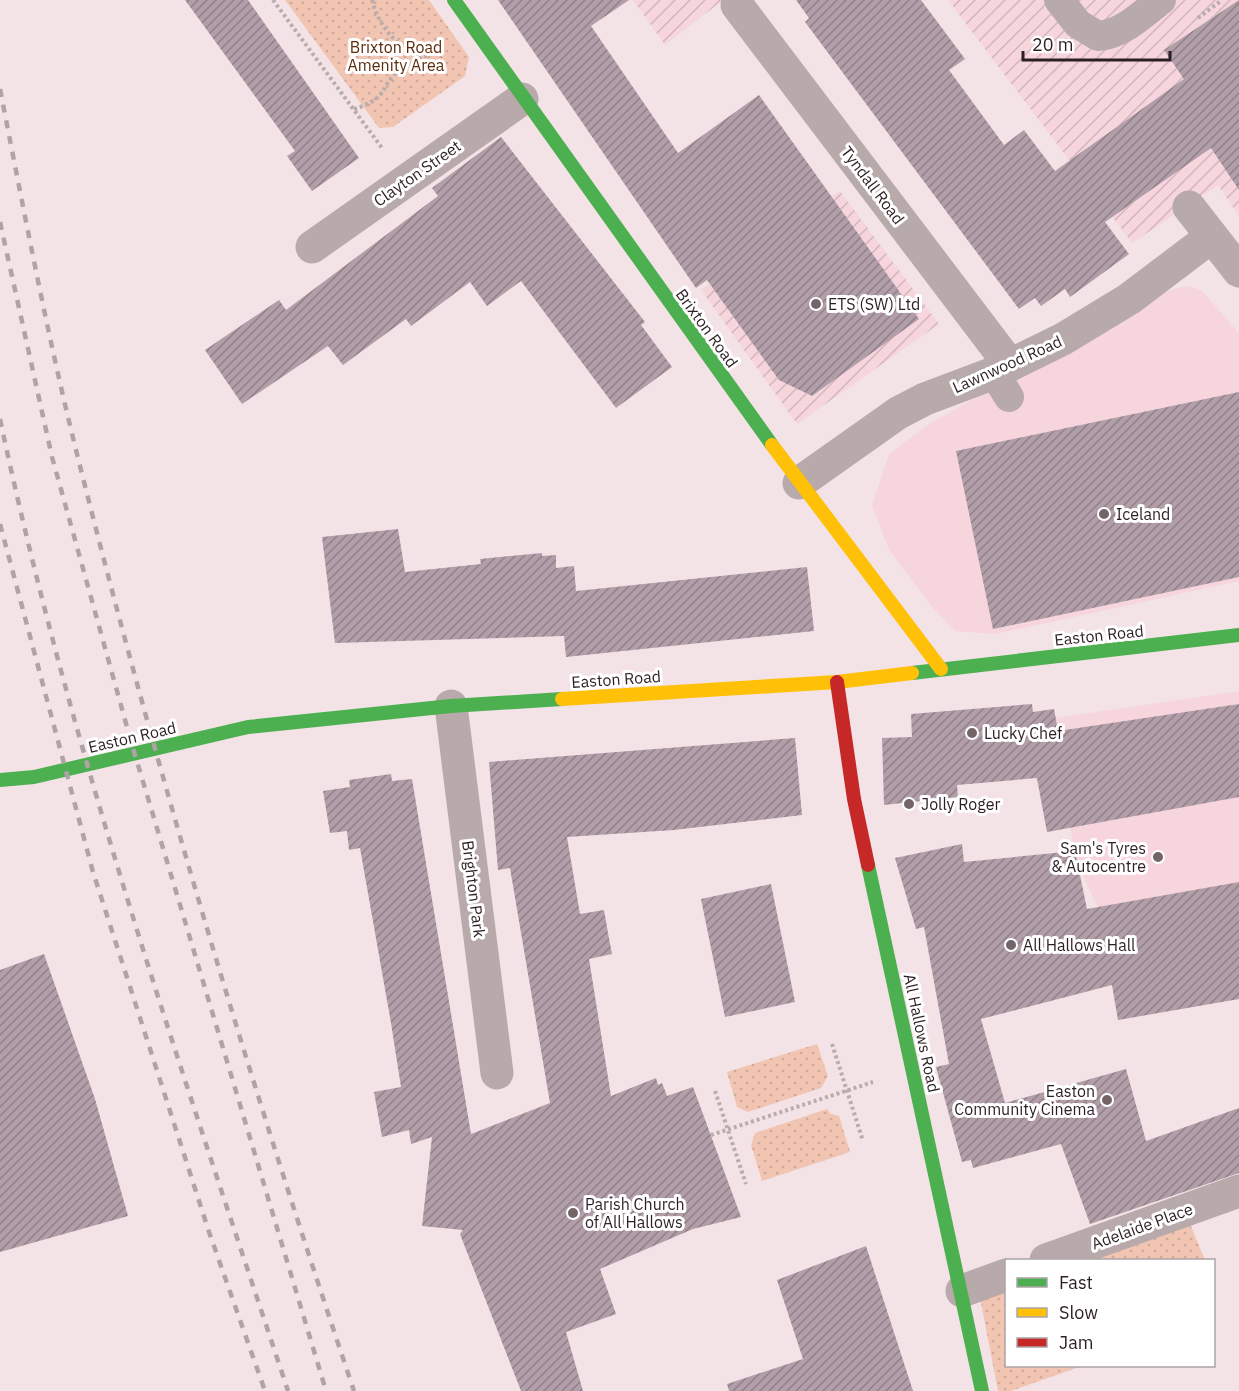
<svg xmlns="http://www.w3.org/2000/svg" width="1239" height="1391" font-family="'IBM Plex Sans',sans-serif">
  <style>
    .built { fill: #f6d5dd }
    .industrial { fill: url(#industrial-furrows) }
    .grass { fill: url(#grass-dots) }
    .building { fill: url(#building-hatch) }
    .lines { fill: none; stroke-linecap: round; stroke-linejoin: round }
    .path { stroke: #b8acac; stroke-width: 4; stroke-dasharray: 3 3; stroke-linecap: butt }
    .lane { stroke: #b8aaaa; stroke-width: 30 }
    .street { stroke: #b8aaaa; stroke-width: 33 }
    .fast { stroke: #4caf50; stroke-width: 14 }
    .slow { stroke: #ffc107; stroke-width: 14 }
    .jam { stroke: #c62828; stroke-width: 14 }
    .rail { stroke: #b0a3a5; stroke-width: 4.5; stroke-dasharray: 8 8; stroke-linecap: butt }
    .poi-dot { fill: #726467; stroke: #fff; stroke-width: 2 }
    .labels { text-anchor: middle; stroke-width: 6; stroke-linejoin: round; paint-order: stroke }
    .park-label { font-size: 16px; fill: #5c2c0d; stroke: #fff }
    .street-label { font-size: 16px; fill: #2c1f23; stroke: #fff }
    .poi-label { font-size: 16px; fill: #2c1f23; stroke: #fff; text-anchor: start }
  </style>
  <defs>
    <pattern id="industrial-furrows" width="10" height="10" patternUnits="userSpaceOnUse" patternTransform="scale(1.5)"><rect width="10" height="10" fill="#f6d5dd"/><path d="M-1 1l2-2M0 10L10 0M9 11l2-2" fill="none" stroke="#d3b6bd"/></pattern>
    <pattern id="grass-dots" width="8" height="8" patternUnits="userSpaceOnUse" patternTransform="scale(1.5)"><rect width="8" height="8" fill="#f1c5b2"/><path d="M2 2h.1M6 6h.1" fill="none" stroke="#cfa999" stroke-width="1.8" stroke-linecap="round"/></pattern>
    <pattern id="building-hatch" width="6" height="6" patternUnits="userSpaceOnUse" patternTransform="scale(1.5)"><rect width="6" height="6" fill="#b29ea8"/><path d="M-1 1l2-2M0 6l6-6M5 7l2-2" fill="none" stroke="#918088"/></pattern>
  </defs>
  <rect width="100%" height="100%" fill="#f3e3e6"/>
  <g class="built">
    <path d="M 1187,286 L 1201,290 L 1239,333 L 1239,581 L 995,634 L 955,631 L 933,608 L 889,550 L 872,505 L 889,454 L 926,426 L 1162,292 Z"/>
    <path d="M 1239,691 L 1239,999 L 1118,1020 L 1098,907 L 1079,868 L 1069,823 L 1046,828 L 1031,752 L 1036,752 L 1033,712 L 1054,709 L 1056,718 Z"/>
  </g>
  <g class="industrial">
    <path d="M 633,0 L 723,0 L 665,45 Z"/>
    <path d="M 948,0 L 1239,0 L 1239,216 L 1218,185 L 1132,243 Z"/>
    <path d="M 840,191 L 939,324 L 797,424 L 701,290 Z"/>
  </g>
  <g class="grass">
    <path d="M 285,0 L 429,0 L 469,57 L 465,76 L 393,127 L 379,128 Z"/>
    <path d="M 817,1044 L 828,1076 L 821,1088 L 748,1112 L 737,1107 L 727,1072 Z"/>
    <path d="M 827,1109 L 831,1114 L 839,1116 L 850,1152 L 762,1181 L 751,1145 L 755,1133 Z"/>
    <path d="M 1190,1224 L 1205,1260 L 1087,1260 Z"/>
    <path d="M 1006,1288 L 1006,1366 L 1082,1366 L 1011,1391 L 998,1391 L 980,1298 Z"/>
  </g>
  <g class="building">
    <path d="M 185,0 L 248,0 L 359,158 L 312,191 L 287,156 L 295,151 Z"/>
    <path d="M 498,0 L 629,0 L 591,26 L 678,153 L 759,95 L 919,319 L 812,396 L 779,380 L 707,280 L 696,288 Z"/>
    <path d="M 796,0 L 921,0 L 965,59 L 949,70 L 1004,145 L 1024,130 L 1055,171 L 1184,79 L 1164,50 L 1239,0 L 1239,190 L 1211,148 L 1105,222 L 1129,254 L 1070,297 L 1065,289 L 1041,306 L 1035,298 L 1019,309 L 805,22 L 809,18 Z"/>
    <path d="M 501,137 L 645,322 L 641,325 L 672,367 L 616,408 L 521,281 L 487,306 L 470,282 L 411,326 L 406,319 L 343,365 L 328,346 L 242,404 L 205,350 L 279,300 L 286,310 L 438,196 L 432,188 Z"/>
    <path d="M 1239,392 L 1239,577 L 993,629 L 956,451 Z"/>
    <path d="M 398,529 L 405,572 L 481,564 L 480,559 L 542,553 L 542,556 L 556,555 L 556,568 L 574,566 L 576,591 L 807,567 L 814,631 L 566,657 L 564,636 L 335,643 L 322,537 Z"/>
    <path d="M 1032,704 L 1033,712 L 1054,709 L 1058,731 L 1239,704 L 1239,797 L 1047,832 L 1037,778 L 957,785 L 958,797 L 884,805 L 882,738 L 912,737 L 911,714 Z"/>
    <path d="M 795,738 L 802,815 L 674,830 L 567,837 L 580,914 L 604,910 L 608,933 L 612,954 L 589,959 L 611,1096 L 656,1078 L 658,1085 L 662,1083 L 667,1096 L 693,1087 L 741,1217 L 693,1229 L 600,1269 L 616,1314 L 566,1332 L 583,1391 L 521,1391 L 460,1234 L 463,1230 L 422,1226 L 432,1137 L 411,1144 L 409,1130 L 382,1137 L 374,1092 L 401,1087 L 391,1023 L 360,848 L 349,850 L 347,831 L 330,833 L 323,791 L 350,787 L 349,780 L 391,774 L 392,781 L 412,779 L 471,1134 L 550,1103 L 510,868 L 498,870 L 489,762 Z"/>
    <path d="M 962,844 L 964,862 L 1075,851 L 1087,909 L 1239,882 L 1239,999 L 1118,1020 L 1112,985 L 981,1019 L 1005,1103 L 1126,1069 L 1146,1141 L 1239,1108 L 1239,1173 L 1090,1224 L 1061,1144 L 973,1168 L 971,1160 L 962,1162 L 936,1067 L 949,1064 L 924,927 L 916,929 L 895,858 Z"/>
    <path d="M 771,884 L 795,1002 L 725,1017 L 701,899 Z"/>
    <path d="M 44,954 L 95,1099 L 128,1216 L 0,1252 L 0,970 Z"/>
    <path d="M 866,1246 L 913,1391 L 729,1391 L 727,1384 L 803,1359 L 777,1280 Z"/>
  </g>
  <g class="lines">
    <g class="path">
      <path d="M 273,0 L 382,148"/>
      <path d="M 372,0 C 379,28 397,45 421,59"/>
      <path d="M 1198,18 L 1222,0"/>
      <path d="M 354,109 C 390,98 378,88 400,69 C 410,61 427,56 439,50"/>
      <path d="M 832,1044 L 863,1141"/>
      <path d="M 715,1091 L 746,1184"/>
      <path d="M 711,1135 L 873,1082"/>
    </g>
    <g class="lane">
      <path d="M 1059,0 L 1078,24 L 1098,36 C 1123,34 1141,15 1161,0"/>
      <path d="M 994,373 L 1009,397"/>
    </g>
    <g class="street">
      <path d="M 737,5 L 1010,365"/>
      <path d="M 1189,207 L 1239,271"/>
      <path d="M 312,247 L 522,99"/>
      <path d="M 799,483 L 898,413 L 925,399 L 994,373 L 1063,339 L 1129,299 L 1211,237"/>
      <path d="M 451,706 L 497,1073"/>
      <path d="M 1046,1260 L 1239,1191"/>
      <path d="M 962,1291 L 1006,1275"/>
    </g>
    <g class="fast">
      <path d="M 454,0 L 772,445"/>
      <path d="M 912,673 L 1239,635"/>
      <path d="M 0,780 L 34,777 L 248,727 L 451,706 L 562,699"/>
      <path d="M 868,865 L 982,1391"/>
    </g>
    <g class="slow">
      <path d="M 772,445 L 941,669"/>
      <path d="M 562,699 L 837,682 L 912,673"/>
    </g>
    <path class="jam" d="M 837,682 L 854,799 L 868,865"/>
    <g class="rail">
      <path d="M 0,89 C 24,211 47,334 77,454 C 156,771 250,1082 354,1391"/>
      <path d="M 0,222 L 52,457 L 132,745 L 326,1391"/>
      <path d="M 0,419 C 70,750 182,1071 288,1391"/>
      <path d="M 0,524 L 93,872 L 209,1232 L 265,1391"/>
    </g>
  </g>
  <g class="poi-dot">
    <circle cx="816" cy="304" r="6"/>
    <circle cx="1104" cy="514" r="6"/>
    <circle cx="972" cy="733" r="6"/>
    <circle cx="909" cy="804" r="6"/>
    <circle cx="1158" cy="857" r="6"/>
    <circle cx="1011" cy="945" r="6"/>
    <circle cx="1107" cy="1100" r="6"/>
    <circle cx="573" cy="1213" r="6"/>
  </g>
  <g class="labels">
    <g class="park-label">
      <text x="396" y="53">Brixton Road<tspan x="396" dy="18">Amenity Area</tspan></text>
    </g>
    <g class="street-label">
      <text transform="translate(417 173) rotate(-35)" y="6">Clayton Street</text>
      <text transform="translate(873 185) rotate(53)" y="6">Tyndall Road</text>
      <text transform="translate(707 328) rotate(54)" y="6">Brixton Road</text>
      <text transform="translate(1007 364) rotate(-24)" y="6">Lawnwood Road</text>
      <text transform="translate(1099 635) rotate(-6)" y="6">Easton Road</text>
      <text transform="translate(616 679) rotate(-4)" y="6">Easton Road</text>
      <text transform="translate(132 737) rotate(-13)" y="6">Easton Road</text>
      <text transform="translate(474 889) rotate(83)" y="6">Brighton Park</text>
      <text transform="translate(922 1033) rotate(78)" y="6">All Hallows Road</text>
      <text transform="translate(1142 1226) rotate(-20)" y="6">Adelaide Place</text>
    </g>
    <g class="poi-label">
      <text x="828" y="310">ETS (SW) Ltd</text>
      <text x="1116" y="520">Iceland</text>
      <text x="984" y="739">Lucky Chef</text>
      <text x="921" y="810">Jolly Roger</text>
      <text x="1146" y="854" text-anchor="end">Sam's Tyres<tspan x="1146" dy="18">&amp; Autocentre</tspan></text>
      <text x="1023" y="951">All Hallows Hall</text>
      <text x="1095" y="1097" text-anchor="end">Easton<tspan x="1095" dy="18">Community Cinema</tspan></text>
      <text x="585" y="1210">Parish Church<tspan x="585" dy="18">of All Hallows</tspan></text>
    </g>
  </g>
  <rect x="1005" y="1259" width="210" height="108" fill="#ffffff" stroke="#aba5a7" stroke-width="1.5"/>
  <rect x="1017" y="1278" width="30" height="9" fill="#4caf50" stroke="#aba5a7" stroke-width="1.5"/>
  <text x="1059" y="1289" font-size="18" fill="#2c1f23">Fast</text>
  <rect x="1017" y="1308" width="30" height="9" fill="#ffc107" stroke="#aba5a7" stroke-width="1.5"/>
  <text x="1059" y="1319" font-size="18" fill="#2c1f23">Slow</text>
  <rect x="1017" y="1338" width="30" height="9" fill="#c62828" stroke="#aba5a7" stroke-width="1.5"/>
  <text x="1059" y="1349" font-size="18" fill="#2c1f23">Jam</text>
  <path d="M1023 51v9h147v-9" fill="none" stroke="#2c1f23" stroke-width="3"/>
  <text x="1032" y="51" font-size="18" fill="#2c1f23" stroke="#ffffff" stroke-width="4.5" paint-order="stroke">20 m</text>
</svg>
